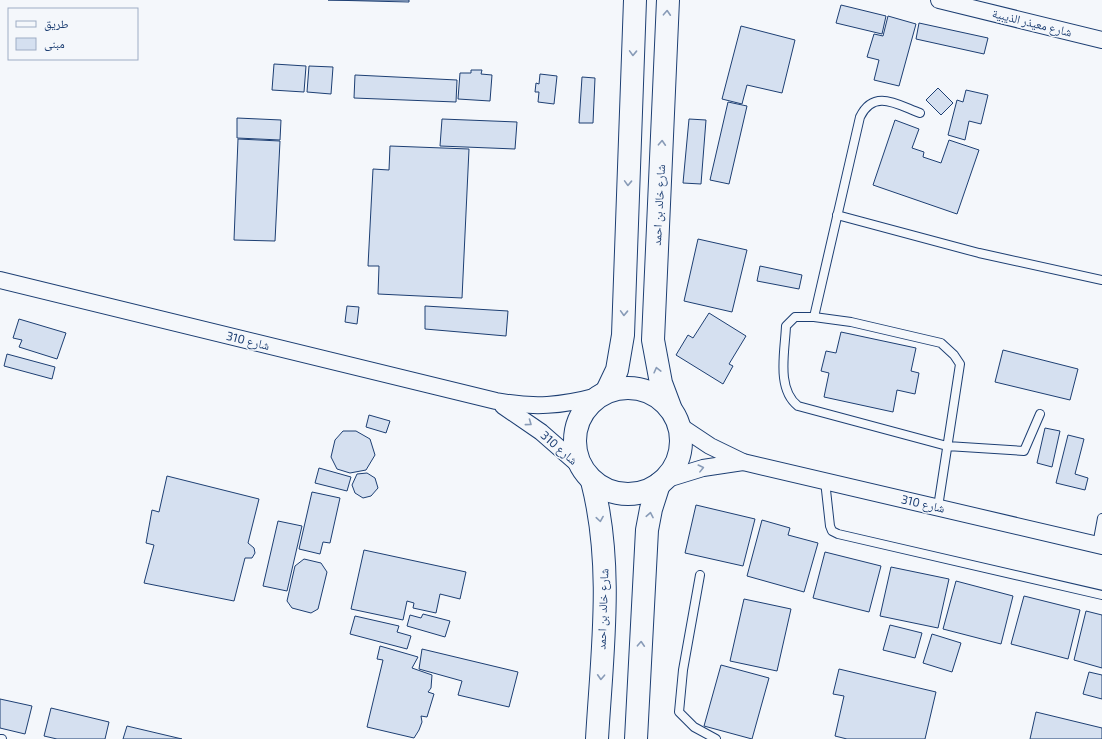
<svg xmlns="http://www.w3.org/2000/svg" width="1102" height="739" font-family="'Exo 2','Noto Naskh Arabic',sans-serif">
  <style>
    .building { fill: #d5e0f0; stroke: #1d3f73 }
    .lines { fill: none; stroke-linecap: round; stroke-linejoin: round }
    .lane-casing { stroke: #1d3f73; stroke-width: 10 }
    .street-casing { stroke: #1d3f73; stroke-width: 18 }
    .secondary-casing { stroke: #1d3f73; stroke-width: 24 }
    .lane { stroke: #f4f7fb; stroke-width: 8 }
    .street { stroke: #f4f7fb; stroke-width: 16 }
    .secondary { stroke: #f4f7fb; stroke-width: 22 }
    .oneway { stroke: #889bb7 }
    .labels { text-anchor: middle; stroke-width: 3; stroke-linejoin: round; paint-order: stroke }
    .street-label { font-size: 12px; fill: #1d3f73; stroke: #f4f7fb }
  </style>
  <rect width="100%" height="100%" fill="#f4f7fb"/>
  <g class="building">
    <path d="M 328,0 L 409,0 L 409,2 Z"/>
    <path d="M 841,5 L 886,16 L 882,34 L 836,23 Z"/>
    <path d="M 888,16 L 916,24 L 899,86 L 874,80 L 879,60 L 867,57 L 874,34 L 883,36 Z"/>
    <path d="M 919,23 L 988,38 L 984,54 L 916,39 Z"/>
    <path d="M 741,26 L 795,40 L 782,93 L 747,85 L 742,104 L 722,99 Z"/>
    <path d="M 274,64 L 306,66 L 304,92 L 272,90 Z"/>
    <path d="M 309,66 L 333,67 L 331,94 L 307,92 Z"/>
    <path d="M 471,70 L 482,70 L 481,74 L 492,75 L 490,101 L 458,99 L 460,73 L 471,73 Z"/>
    <path d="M 540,74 L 557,76 L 554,104 L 538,102 L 539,92 L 535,92 L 536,83 L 539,84 Z"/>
    <path d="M 355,75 L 457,80 L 456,102 L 354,98 Z"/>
    <path d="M 582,77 L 595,78 L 593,123 L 579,123 Z"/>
    <path d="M 938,88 L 953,103 L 941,115 L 926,100 Z"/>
    <path d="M 966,90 L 988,95 L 981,124 L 969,121 L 965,140 L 948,135 L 957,100 L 963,102 Z"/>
    <path d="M 728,102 L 747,106 L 729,184 L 710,180 Z"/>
    <path d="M 237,118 L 281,120 L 280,140 L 237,138 Z"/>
    <path d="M 442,119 L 517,122 L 515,149 L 440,146 Z"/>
    <path d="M 689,119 L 706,120 L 701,184 L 683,183 Z"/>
    <path d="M 895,120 L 919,129 L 912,148 L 924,152 L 923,157 L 941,163 L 949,140 L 979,150 L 957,214 L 873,185 Z"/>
    <path d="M 238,139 L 280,141 L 275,241 L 234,240 Z"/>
    <path d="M 390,146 L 469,149 L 462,298 L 378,294 L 379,266 L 368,266 L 373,169 L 389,170 Z"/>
    <path d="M 698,239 L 747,250 L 732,312 L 684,301 Z"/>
    <path d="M 760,266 L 802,275 L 799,289 L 757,281 Z"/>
    <path d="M 347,306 L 359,307 L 357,324 L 345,322 Z"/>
    <path d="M 425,306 L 508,311 L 506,336 L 425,329 Z"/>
    <path d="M 709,313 L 746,336 L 729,364 L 733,366 L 723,384 L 676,355 L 688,335 L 693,338 Z"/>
    <path d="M 19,319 L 66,333 L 57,359 L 19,347 L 22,340 L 13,338 Z"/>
    <path d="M 841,332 L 916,348 L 911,371 L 919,373 L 915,394 L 897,390 L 893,412 L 824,397 L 829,373 L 821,371 L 826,351 L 836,353 Z"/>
    <path d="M 1003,350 L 1078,369 L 1070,400 L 995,382 Z"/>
    <path d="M 7,354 L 55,367 L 52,379 L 4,366 Z"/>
    <path d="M 369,415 L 390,421 L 386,433 L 366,427 Z"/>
    <path d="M 1045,428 L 1060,431 L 1052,467 L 1037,463 Z"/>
    <path d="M 343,431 L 356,431 L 370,439 L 375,455 L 366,470 L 350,473 L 337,469 L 331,457 L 335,440 Z"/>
    <path d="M 1068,435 L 1084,439 L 1075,474 L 1088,478 L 1085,490 L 1056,483 Z"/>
    <path d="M 319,468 L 351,477 L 347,491 L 315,483 Z"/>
    <path d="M 367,473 L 375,478 L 378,488 L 371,496 L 363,498 L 355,493 L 352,485 L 357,474 Z"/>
    <path d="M 167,476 L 259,499 L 248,543 L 254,548 L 255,553 L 252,558 L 245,558 L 234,601 L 144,583 L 154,545 L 146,543 L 152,510 L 159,512 Z"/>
    <path d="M 312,492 L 340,498 L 330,543 L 323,542 L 320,554 L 299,549 Z"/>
    <path d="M 696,505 L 755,519 L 743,566 L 685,553 Z"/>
    <path d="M 762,520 L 790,528 L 788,535 L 818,543 L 804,592 L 747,576 Z"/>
    <path d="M 278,521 L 302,526 L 287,591 L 263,586 Z"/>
    <path d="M 364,550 L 466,572 L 460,599 L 440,594 L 436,613 L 413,608 L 414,603 L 407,601 L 403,620 L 351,609 Z"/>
    <path d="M 825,552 L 881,566 L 869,612 L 813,598 Z"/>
    <path d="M 304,559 L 321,563 L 327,572 L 318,609 L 311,613 L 292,608 L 287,601 L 295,566 Z"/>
    <path d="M 891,567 L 949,579 L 938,628 L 880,616 Z"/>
    <path d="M 956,581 L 1013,596 L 1001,644 L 943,629 Z"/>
    <path d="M 1024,596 L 1080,610 L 1068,659 L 1011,644 Z"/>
    <path d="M 744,599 L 791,609 L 777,671 L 730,661 Z"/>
    <path d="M 1086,611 L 1102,615 L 1102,668 L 1074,660 Z"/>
    <path d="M 423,614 L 450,621 L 445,637 L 407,626 L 410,615 L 421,618 Z"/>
    <path d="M 355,616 L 399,626 L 397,632 L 411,636 L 407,649 L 350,634 Z"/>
    <path d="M 890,625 L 922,633 L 915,658 L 883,650 Z"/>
    <path d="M 932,634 L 961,643 L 952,672 L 923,663 Z"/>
    <path d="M 380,646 L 418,657 L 412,668 L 432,675 L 431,688 L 428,692 L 434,694 L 427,717 L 421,716 L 422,722 L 419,730 L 414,738 L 367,727 L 383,660 L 377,659 Z"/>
    <path d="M 422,649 L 518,672 L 509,707 L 458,695 L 462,681 L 419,669 Z"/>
    <path d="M 721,665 L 769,678 L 752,739 L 704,726 Z"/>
    <path d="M 839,669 L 936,692 L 925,739 L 847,739 L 835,736 L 844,696 L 833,694 Z"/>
    <path d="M 1089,672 L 1102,675 L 1102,699 L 1083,694 Z"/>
    <path d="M 0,699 L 32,706 L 25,734 L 0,728 Z"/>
    <path d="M 51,708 L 109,722 L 105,739 L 57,739 L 44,736 Z"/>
    <path d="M 1036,712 L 1102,728 L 1102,739 L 1030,739 Z"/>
    <path d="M 127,726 L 182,739 L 123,739 Z"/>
  </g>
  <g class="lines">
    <defs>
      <g id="lane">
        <path d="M 837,215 L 979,253 L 1102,280"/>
        <path d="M 814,317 L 860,117 C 874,88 898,105 920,113"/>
        <path d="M 825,481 L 830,526 L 832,531 L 838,534 L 1102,595"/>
        <path d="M 938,507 L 960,364 L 954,355 L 941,343 L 851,322 L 814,317 L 795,317 L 786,326 C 785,351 776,389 798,406 L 947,446 L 1024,451 L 1040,414"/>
        <path d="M 1097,545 L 1102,518"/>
        <path d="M 700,575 L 683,670 L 679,712 L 694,727 L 716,739"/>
        <path d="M 0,739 L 2,739"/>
      </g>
      <g id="street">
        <path d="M 939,0 L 1102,40"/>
        <path d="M 0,280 L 496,401 C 534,408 561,406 598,396"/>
        <path d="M 503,406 L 541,432 L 581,467"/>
        <path d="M 680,426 L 710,446 L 743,462 L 1102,546"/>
        <path d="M 664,480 L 703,468 L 743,462"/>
      </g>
      <g id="secondary">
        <path d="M 668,0 L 653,340 L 661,383 L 670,407"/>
        <circle cx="628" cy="441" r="53"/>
        <path d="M 607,391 L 617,370 L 623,335 L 635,0"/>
        <path d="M 592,481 C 614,566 602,652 597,739"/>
        <path d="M 636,739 L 647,530 L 651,509 L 659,484"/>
      </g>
    </defs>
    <use href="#lane" class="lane-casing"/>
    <use href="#street" class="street-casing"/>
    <use href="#secondary" class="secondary-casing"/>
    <use href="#lane" class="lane"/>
    <use href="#street" class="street"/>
    <use href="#secondary" class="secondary"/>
  </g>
  <defs><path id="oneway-chevron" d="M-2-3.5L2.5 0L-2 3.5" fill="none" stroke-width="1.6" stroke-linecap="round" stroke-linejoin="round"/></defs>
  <g class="oneway">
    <use href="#oneway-chevron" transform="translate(667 13) rotate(-87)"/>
    <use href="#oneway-chevron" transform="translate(633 53) rotate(92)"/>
    <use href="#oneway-chevron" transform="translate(662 143) rotate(-87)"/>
    <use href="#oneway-chevron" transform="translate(628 183) rotate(92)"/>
    <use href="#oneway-chevron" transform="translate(624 313) rotate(92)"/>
    <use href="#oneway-chevron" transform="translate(657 370) rotate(-104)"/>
    <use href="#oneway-chevron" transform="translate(529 423) rotate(36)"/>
    <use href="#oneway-chevron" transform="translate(701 468) rotate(-14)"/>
    <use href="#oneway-chevron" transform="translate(650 515) rotate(-79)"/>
    <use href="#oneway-chevron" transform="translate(600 519) rotate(81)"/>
    <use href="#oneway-chevron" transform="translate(641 644) rotate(-87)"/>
    <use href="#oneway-chevron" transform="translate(601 677) rotate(93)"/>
  </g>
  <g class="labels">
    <g class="street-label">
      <text transform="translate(1032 23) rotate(14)" y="4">شارع معيذر الذيبية</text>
      <text transform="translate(659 205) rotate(-87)" y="4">شارع خالد بن احمد</text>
      <text transform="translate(248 341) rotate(14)" y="4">شارع 310</text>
      <text transform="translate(559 448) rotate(41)" y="4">شارع 310</text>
      <text transform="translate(923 504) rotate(13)" y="4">شارع 310</text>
      <text transform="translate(603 609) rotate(-88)" y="4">شارع خالد بن احمد</text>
    </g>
  </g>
  <rect x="8" y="8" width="130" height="52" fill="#f4f7fb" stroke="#9eadc5"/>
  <rect x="16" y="21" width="20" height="6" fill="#f4f7fb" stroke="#9eadc5"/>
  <text x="44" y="28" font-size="12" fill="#1d3f73">طريق</text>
  <rect x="16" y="38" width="20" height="12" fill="#d5e0f0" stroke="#9eadc5"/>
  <text x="44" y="48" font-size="12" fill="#1d3f73">مبنى</text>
</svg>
